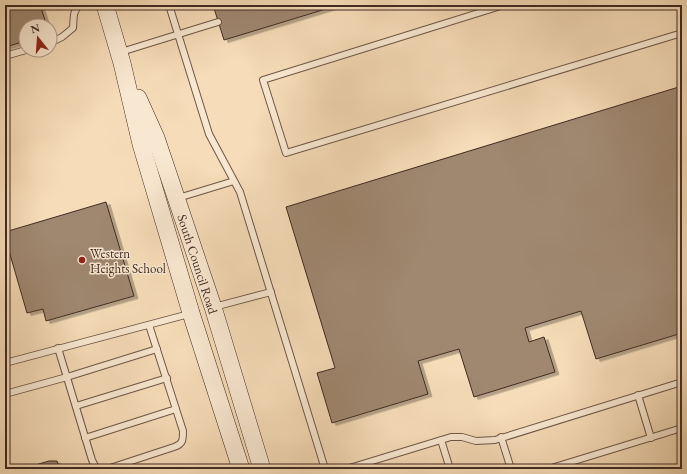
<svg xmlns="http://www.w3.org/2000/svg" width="687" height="474" font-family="'EB Garamond',serif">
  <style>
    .building { fill: #9f8770; stroke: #402b22; filter: url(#shadow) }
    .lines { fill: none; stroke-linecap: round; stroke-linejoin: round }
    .lane-casing { stroke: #6e5748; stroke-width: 8 }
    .secondary-casing { stroke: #402b22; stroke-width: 18 }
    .lane { stroke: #f9e8d1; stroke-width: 6 }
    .secondary { stroke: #f9e8d1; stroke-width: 17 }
    .poi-dot { fill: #8f2418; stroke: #f9e8d1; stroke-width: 1.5 }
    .labels { text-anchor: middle; stroke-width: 3; stroke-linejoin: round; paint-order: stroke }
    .poi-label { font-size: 13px; fill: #402b22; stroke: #f9e8d1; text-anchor: start }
    .street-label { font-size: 13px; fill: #402b22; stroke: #f9e8d1 }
  </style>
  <defs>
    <filter id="shadow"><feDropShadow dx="4" dy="2.5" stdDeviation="0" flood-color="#0004"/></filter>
  </defs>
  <rect width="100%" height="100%" fill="#f6dcb8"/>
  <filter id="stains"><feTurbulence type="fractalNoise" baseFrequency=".005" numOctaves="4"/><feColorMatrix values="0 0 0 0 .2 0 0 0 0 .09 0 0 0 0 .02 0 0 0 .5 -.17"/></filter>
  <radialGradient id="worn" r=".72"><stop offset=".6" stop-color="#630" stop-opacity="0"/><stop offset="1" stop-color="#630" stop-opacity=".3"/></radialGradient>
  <g class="building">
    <path d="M 14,5 L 40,5 L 47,26 L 26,26 L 26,41 L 5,47 L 5,8 Z"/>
    <path d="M 213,5 L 339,5 L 224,40 Z"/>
    <path d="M 682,86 L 682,333 L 596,359 L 581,311 L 525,328 L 529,342 L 544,337 L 555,372 L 474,397 L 459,349 L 418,361 L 428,394 L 332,423 L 317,373 L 335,368 L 286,207 Z"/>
    <path d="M 106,202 L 134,296 L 46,321 L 43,309 L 27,313 L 5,237 L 5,232 Z"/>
    <path d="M 49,461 L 57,461 L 60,469 L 22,469 Z"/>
  </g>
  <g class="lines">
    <defs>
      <g id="lane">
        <path d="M 169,5 L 209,134 L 240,192 L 325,469"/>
        <path d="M 504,5 L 263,80 L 286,153 L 682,33"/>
        <path d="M 50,43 L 62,37 L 73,28 C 74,19 72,11 80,5"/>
        <path d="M 121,52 L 218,22"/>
        <path d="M 5,56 L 26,50"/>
        <path d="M 178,198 L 234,181"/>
        <path d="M 214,307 L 271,292"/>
        <path d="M 58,348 L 92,460 L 96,468 L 100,469"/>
        <path d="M 5,363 L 189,314"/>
        <path d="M 5,394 L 67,377 L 157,349"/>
        <path d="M 638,395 L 651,438"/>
        <path d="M 76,406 L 167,378"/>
        <path d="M 501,437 L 511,469"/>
        <path d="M 85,438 L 176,409"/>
        <path d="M 441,440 L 450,469"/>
        <path d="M 107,469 L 174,447 C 183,444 183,440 183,431 L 149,325"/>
        <path d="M 346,469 L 451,437 L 462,437 L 476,441 L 495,440 L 682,382"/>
        <path d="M 548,469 L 682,428"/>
      </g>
      <g id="secondary">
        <path d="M 105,5 L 122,63 L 141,144 L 191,313 L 241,469"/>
        <path d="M 138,98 L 156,138 L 213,307 L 262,469"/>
      </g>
    </defs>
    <use href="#lane" class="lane-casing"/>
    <use href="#secondary" class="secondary-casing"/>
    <use href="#lane" class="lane"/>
    <use href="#secondary" class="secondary"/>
  </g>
  <circle class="poi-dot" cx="82" cy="260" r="4"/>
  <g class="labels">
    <g class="poi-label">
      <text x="90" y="258">Western<tspan x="90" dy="15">Heights School</tspan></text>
    </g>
    <g class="street-label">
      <text transform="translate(198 264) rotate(72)" y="5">South Council Road</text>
    </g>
  </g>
  <rect width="687" height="474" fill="none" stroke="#f6dcb8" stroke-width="20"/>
  <rect x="6" y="6" width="675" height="462" fill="none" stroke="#402b22" stroke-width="2"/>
  <rect x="10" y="10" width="667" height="454" fill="none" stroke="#402b22"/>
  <g transform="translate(38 38) rotate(343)"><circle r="19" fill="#f9e8d1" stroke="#af9c8b"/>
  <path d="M0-3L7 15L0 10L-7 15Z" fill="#8f2418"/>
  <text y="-6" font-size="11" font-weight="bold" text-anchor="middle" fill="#402b22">N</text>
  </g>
  <rect width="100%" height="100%" filter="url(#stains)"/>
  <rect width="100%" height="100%" fill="url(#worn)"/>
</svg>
